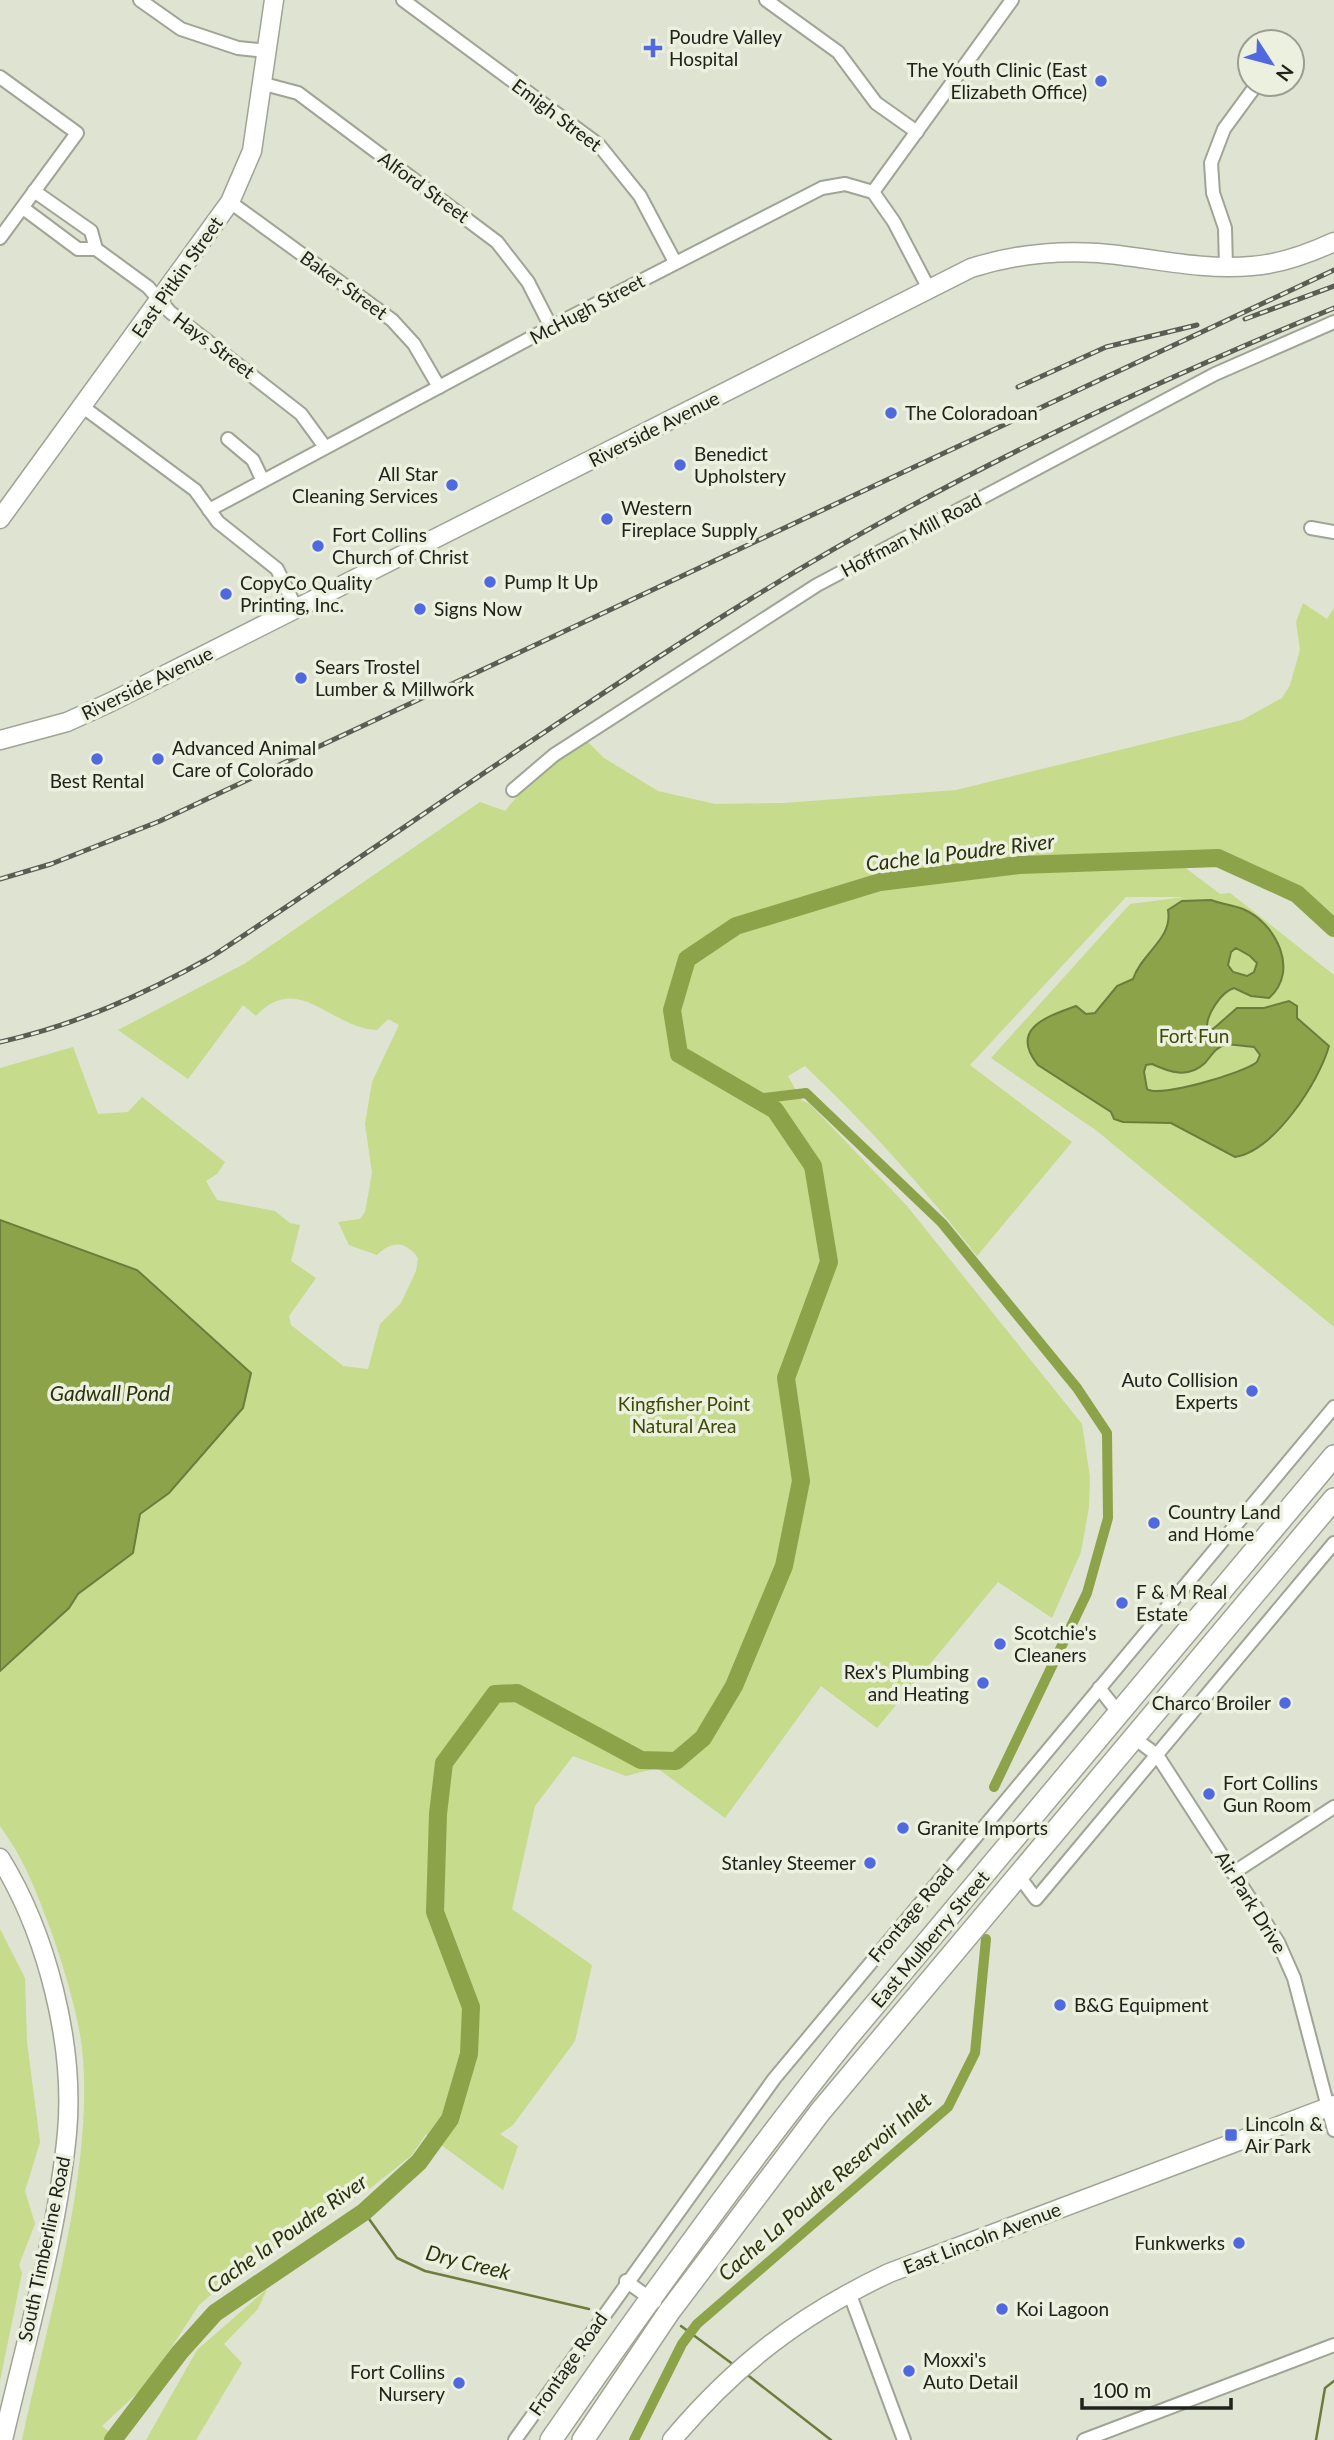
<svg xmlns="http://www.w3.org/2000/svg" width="1334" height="2440" font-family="Lato,sans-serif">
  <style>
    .green { fill: #c6db8c }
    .water { fill: #8da349; stroke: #6c7c3c; stroke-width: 2; fill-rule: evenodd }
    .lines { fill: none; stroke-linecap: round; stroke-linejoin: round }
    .stream { stroke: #6c7c3c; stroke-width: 2.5 }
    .canal { stroke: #8da349; stroke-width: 10 }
    .river { stroke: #8da349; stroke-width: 18 }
    .street-casing { stroke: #9fa494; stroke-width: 16 }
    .secondary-casing { stroke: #9fa494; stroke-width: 21 }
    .highway-casing { stroke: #9fa494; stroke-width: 24 }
    .street { stroke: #fff; stroke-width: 12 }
    .secondary { stroke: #fff; stroke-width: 18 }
    .highway { stroke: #fff; stroke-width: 21 }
    .rail-casing { stroke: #5a5d53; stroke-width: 5 }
    .rail { stroke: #ebf0df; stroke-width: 2.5; stroke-dasharray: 8; stroke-linecap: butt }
    .poi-dot { fill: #5169de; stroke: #ebf0df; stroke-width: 2.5 }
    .labels { text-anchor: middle; stroke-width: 7; stroke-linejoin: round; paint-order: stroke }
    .poi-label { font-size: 19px; fill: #20221c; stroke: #ebf0df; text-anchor: start }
    .street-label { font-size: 19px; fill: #20221c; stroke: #ebf0df }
    .park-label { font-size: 19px; fill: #3d4a05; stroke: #ebf0df }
    .water-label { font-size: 21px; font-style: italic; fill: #29320b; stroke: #ebf0df }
  </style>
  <rect width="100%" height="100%" fill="#dee3d2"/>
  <g class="green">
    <path d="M 1303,603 L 1327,619 L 1334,608 L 1334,928 L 1297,894 L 1218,858 L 1175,860 L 1220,894 L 1230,893 L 1334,975 L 1334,1327 L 1097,1131 L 991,1058 L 1130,904 L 1185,897 L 1126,897 L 970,1065 L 1072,1142 L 977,1256 C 924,1188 867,1125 805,1066 L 788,1076 L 802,1101 L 809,1103 L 907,1206 L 1082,1424 L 1090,1477 L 1089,1507 L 1081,1552 L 1052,1618 L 998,1582 L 877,1728 L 821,1686 L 725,1818 L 657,1768 L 626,1776 L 573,1756 L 535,1806 L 512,1909 L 592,1965 L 575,2041 L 513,2125 L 500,2134 L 518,2146 L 503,2190 L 426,2134 L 412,2155 L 372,2187 L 245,2266 L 199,2305 L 148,2383 L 102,2426 L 118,2440 L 22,2440 C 47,2322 95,2167 82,2048 C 77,2008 61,1958 47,1920 C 33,1883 23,1858 0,1826 L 0,1068 L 73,1047 L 98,1114 L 128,1112 L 142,1097 L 225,1162 L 217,1174 L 206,1181 L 217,1200 L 275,1211 L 290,1223 L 300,1225 L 291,1261 L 316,1278 L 289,1316 L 291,1325 L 343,1366 L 368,1369 L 380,1324 L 401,1303 L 416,1271 L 418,1258 C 406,1241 392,1240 377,1255 L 349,1245 L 338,1222 L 360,1219 L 365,1212 L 372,1173 L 365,1124 L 372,1082 L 399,1025 L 388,1019 L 377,1030 C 332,1029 298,970 256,1016 L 243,1005 L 188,1079 L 118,1030 L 244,964 L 480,802 L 505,811 C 530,780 553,760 588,742 L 604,758 L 658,791 L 715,804 L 784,803 L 956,790 L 1242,720 L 1282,698 L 1290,685 L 1300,650 L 1296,622 Z"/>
    <path d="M 0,1929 L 25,1978 L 27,2042 L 40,2142 L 25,2191 L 35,2224 L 19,2265 L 22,2273 L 0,2381 Z"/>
    <path d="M 267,2289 L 258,2309 L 224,2344 L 242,2363 L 196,2440 L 146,2440 L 197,2350 Z"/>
  </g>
  <g class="water">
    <path d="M 1211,900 C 1221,904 1233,905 1243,909 C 1276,923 1300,971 1269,998 L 1251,996 L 1234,988 C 1221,992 1206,1015 1207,1028 L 1213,1029 L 1237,1008 L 1264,1008 L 1289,1001 L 1297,1006 L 1297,1018 L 1329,1046 C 1319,1082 1274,1151 1235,1157 L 1171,1123 L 1123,1122 L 1114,1119 L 1111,1112 L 1038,1065 C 1008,1028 1049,1016 1076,1006 L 1086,1014 L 1095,1013 L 1117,986 L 1133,979 C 1142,952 1173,939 1168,910 L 1182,901 ZM 1236,948 L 1250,956 L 1257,963 L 1254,972 L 1247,976 L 1233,972 L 1228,965 L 1231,952 ZM 1226,1044 L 1254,1047 L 1260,1055 L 1257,1062 C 1244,1073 1159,1098 1147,1089 L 1144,1072 L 1146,1065 L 1152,1064 C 1169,1072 1188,1079 1205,1063 C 1212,1055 1215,1048 1226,1044 Z"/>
    <path d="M 0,1220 L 137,1270 L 251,1373 L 243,1408 L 169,1493 L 140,1514 L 133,1553 L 78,1594 L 69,1608 L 0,1671 Z"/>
  </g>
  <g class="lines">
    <g class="stream">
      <path d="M 364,2212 L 397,2258 L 425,2271 L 589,2309"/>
      <path d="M 681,2326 L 734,2365"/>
      <path d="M 745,2373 L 831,2440"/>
      <path d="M 1316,2440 L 1325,2388 L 1334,2381"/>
    </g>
    <g class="canal">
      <path d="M 757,1099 L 806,1093 L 942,1223 L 1077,1388 L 1107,1433 L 1108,1518 L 1087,1593 L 994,1787"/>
      <path d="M 634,2440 L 682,2344 L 697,2324 L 948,2107 L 975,2053 L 986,1939"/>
    </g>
    <path class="river" d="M 113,2440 L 180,2352 L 215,2313 L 364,2212 L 419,2162 L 450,2119 L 469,2054 L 471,2007 L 435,1912 L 438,1814 L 444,1763 L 495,1694 L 517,1693 L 641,1760 L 676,1761 L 703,1738 L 734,1686 L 784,1566 L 801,1481 L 786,1378 L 829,1262 L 813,1166 L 775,1110 L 679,1054 L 672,1010 L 687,959 L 736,926 L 880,882 L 1019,865 L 1218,858 L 1297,894 L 1334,928"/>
    <defs>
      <g id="street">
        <path d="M 140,0 L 181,29 L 238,48 L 267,51"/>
        <path d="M 403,0 L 599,145 L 640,196 L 675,262"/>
        <path d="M 766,0 L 838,52 L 876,103 L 917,132"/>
        <path d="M 0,77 L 77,133 L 0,238"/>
        <path d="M 264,84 L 298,93 L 497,242 L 528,282 L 551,327"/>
        <path d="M 34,191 L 91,231 L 96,249"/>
        <path d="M 873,192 L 1012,0"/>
        <path d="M 230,202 L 392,320 L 414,344 L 439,387"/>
        <path d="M 23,208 L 78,249 L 96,249 L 148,287 L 170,312 L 301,414 L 325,447"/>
        <path d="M 1226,267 L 1225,228 L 1213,193 L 1211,163 L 1224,129 L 1257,84"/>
        <path d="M 83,407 L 195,490 L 218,522 L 277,569 L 296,608"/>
        <path d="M 228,439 L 253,460 L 263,481"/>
        <path d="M 209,510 L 551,327 L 822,188 L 845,184 L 873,192 L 894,222 L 928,287"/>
        <path d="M 1311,528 L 1334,532"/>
        <path d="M 513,790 L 554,755 L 817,585 L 1215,374 L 1334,322"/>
        <path d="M 1099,1688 L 1118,1712"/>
        <path d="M 1134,1738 L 1157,1755 L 1278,1942 L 1294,1978 L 1334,2130"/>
        <path d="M 1233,1873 L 1334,1807"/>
        <path d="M 1018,1875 L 1036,1899 L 1334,1543"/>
        <path d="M 626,2281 L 655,2302"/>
        <path d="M 849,2292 L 904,2440"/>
        <path d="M 515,2440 L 774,2079 L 1334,1407"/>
        <path d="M 1084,2440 L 1334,2345"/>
      </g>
      <g id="secondary">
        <path d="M 0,519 L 230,202 L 252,151 L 274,0"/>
        <path d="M 0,740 L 67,722 L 111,702 L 971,268 C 1012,255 1055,250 1098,253 C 1149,257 1200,271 1252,266 C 1280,264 1308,254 1334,242"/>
        <path d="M 0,1858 C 47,1934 75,2044 67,2133 C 57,2237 26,2339 3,2440"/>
        <path d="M 672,2440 C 735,2365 800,2315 889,2273 L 1334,2105"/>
      </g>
      <g id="highway">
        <path d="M 551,2440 C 646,2303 743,2168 847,2038 L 1334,1456"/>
        <path d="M 583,2440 L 669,2312 L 820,2112 L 1334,1499"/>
      </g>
    </defs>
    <use href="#street" class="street-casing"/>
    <use href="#secondary" class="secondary-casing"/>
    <use href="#highway" class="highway-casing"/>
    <use href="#street" class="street"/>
    <use href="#secondary" class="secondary"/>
    <use href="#highway" class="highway"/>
    <defs>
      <g id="rail">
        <path d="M 1245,319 L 1334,286"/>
        <path d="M 1018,387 L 1106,347 L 1197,325"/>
        <path d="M 0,879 L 51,864 L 160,821 L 1334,270"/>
        <path d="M 0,1042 C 76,1025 143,995 211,957 C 389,840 563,715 744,603 C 931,486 1130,392 1334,308"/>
      </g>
    </defs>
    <use href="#rail" class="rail-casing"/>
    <use href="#rail" class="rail"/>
  </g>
  <g class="poi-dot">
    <path d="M649.5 37.5h7v7h7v7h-7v7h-7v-7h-7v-7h7z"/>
    <circle cx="1101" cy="81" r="7"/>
    <circle cx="891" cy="413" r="7"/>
    <circle cx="680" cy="465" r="7"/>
    <circle cx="452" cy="485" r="7"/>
    <circle cx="607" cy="519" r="7"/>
    <circle cx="318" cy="546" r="7"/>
    <circle cx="490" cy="582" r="7"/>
    <circle cx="226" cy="594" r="7"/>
    <circle cx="420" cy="609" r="7"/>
    <circle cx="301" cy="678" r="7"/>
    <circle cx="97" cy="759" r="7"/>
    <circle cx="158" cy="759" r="7"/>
    <circle cx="1252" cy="1391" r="7"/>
    <circle cx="1154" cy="1523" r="7"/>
    <circle cx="1122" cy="1603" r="7"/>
    <circle cx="1000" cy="1644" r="7"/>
    <circle cx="983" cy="1683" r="7"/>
    <circle cx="1285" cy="1703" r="7"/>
    <circle cx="1209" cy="1794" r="7"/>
    <circle cx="903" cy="1828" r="7"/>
    <circle cx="870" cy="1863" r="7"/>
    <circle cx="1060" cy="2005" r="7"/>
    <rect x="1224" y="2128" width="14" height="14" rx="3.5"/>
    <circle cx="1239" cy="2243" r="7"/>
    <circle cx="1002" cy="2309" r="7"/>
    <circle cx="909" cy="2371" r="7"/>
    <circle cx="459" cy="2383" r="7"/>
  </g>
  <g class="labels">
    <g class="poi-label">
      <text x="669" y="44">Poudre Valley<tspan x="669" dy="22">Hospital</tspan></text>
      <text x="1087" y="77" text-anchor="end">The Youth Clinic (East<tspan x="1087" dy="22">Elizabeth Office)</tspan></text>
      <text x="905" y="420">The Coloradoan</text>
      <text x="694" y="461">Benedict<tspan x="694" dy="22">Upholstery</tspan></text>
      <text x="438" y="481" text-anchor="end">All Star<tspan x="438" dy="22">Cleaning Services</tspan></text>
      <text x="621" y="515">Western<tspan x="621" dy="22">Fireplace Supply</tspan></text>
      <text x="332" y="542">Fort Collins<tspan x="332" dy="22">Church of Christ</tspan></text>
      <text x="504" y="589">Pump It Up</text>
      <text x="240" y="590">CopyCo Quality<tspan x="240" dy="22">Printing, Inc.</tspan></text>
      <text x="434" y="616">Signs Now</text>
      <text x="315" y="674">Sears Trostel<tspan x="315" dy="22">Lumber &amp; Millwork</tspan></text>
      <text x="172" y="755">Advanced Animal<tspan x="172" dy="22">Care of Colorado</tspan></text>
      <text x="97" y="788" text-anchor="middle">Best Rental</text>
      <text x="1238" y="1387" text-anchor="end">Auto Collision<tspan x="1238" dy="22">Experts</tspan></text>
      <text x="1168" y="1519">Country Land<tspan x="1168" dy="22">and Home</tspan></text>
      <text x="1136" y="1599">F &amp; M Real<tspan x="1136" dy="22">Estate</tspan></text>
      <text x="1014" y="1640">Scotchie's<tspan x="1014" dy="22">Cleaners</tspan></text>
      <text x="969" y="1679" text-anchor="end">Rex's Plumbing<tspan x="969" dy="22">and Heating</tspan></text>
      <text x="1271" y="1710" text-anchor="end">Charco Broiler</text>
      <text x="1223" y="1790">Fort Collins<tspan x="1223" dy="22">Gun Room</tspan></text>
      <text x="917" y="1835">Granite Imports</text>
      <text x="856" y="1870" text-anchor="end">Stanley Steemer</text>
      <text x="1074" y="2012">B&amp;G Equipment</text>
      <text x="1245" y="2131">Lincoln &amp;<tspan x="1245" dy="22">Air Park</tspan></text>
      <text x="1225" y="2250" text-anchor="end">Funkwerks</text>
      <text x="1016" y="2316">Koi Lagoon</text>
      <text x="923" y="2367">Moxxi's<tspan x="923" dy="22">Auto Detail</tspan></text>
      <text x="445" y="2379" text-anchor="end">Fort Collins<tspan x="445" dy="22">Nursery</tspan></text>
    </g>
    <g class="street-label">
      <text transform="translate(557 115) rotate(37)" y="7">Emigh Street</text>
      <text transform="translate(424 187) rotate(36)" y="7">Alford Street</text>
      <text transform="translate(177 277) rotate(-55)" y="7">East Pitkin Street</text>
      <text transform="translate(344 285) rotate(36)" y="7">Baker Street</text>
      <text transform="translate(587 309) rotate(-28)" y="7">McHugh Street</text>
      <text transform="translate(214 345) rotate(37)" y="7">Hays Street</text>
      <text transform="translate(654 429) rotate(-27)" y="7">Riverside Avenue</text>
      <text transform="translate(911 535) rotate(-28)" y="7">Hoffman Mill Road</text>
      <text transform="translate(147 683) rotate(-26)" y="7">Riverside Avenue</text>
      <text transform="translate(1251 1902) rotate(58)" y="7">Air Park Drive</text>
      <text transform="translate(911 1913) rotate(-50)" y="7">Frontage Road</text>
      <text transform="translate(930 1939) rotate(-50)" y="7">East Mulberry Street</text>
      <text transform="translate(982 2238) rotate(-21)" y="7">East Lincoln Avenue</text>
      <text transform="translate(44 2249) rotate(-78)" y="7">South Timberline Road</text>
      <text transform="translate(568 2364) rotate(-55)" y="7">Frontage Road</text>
    </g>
    <g class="park-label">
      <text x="1194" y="1043">Fort Fun</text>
      <text x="684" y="1411">Kingfisher Point<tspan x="684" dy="22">Natural Area</tspan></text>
    </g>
    <g class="water-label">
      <text transform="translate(960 853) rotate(-7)" y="7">Cache la Poudre River</text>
      <text x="110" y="1401">Gadwall Pond</text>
      <text transform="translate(825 2187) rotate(-41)" y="7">Cache La Poudre Reservoir Inlet</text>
      <text transform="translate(287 2234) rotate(-35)" y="7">Cache la Poudre River</text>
      <text transform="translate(468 2263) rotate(14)" y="7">Dry Creek</text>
    </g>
  </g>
  <g transform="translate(1271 63) rotate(126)"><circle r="33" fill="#ebf0df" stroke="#9a9e91" stroke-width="2"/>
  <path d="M0-5L12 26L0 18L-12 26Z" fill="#5169de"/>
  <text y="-10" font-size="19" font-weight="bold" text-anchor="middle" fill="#20221c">N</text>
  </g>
  <path d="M1082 2398v10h149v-10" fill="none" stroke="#20221c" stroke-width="3.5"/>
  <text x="1092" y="2398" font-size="21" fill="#20221c" stroke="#ebf0df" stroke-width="5" paint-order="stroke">100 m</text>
</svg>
